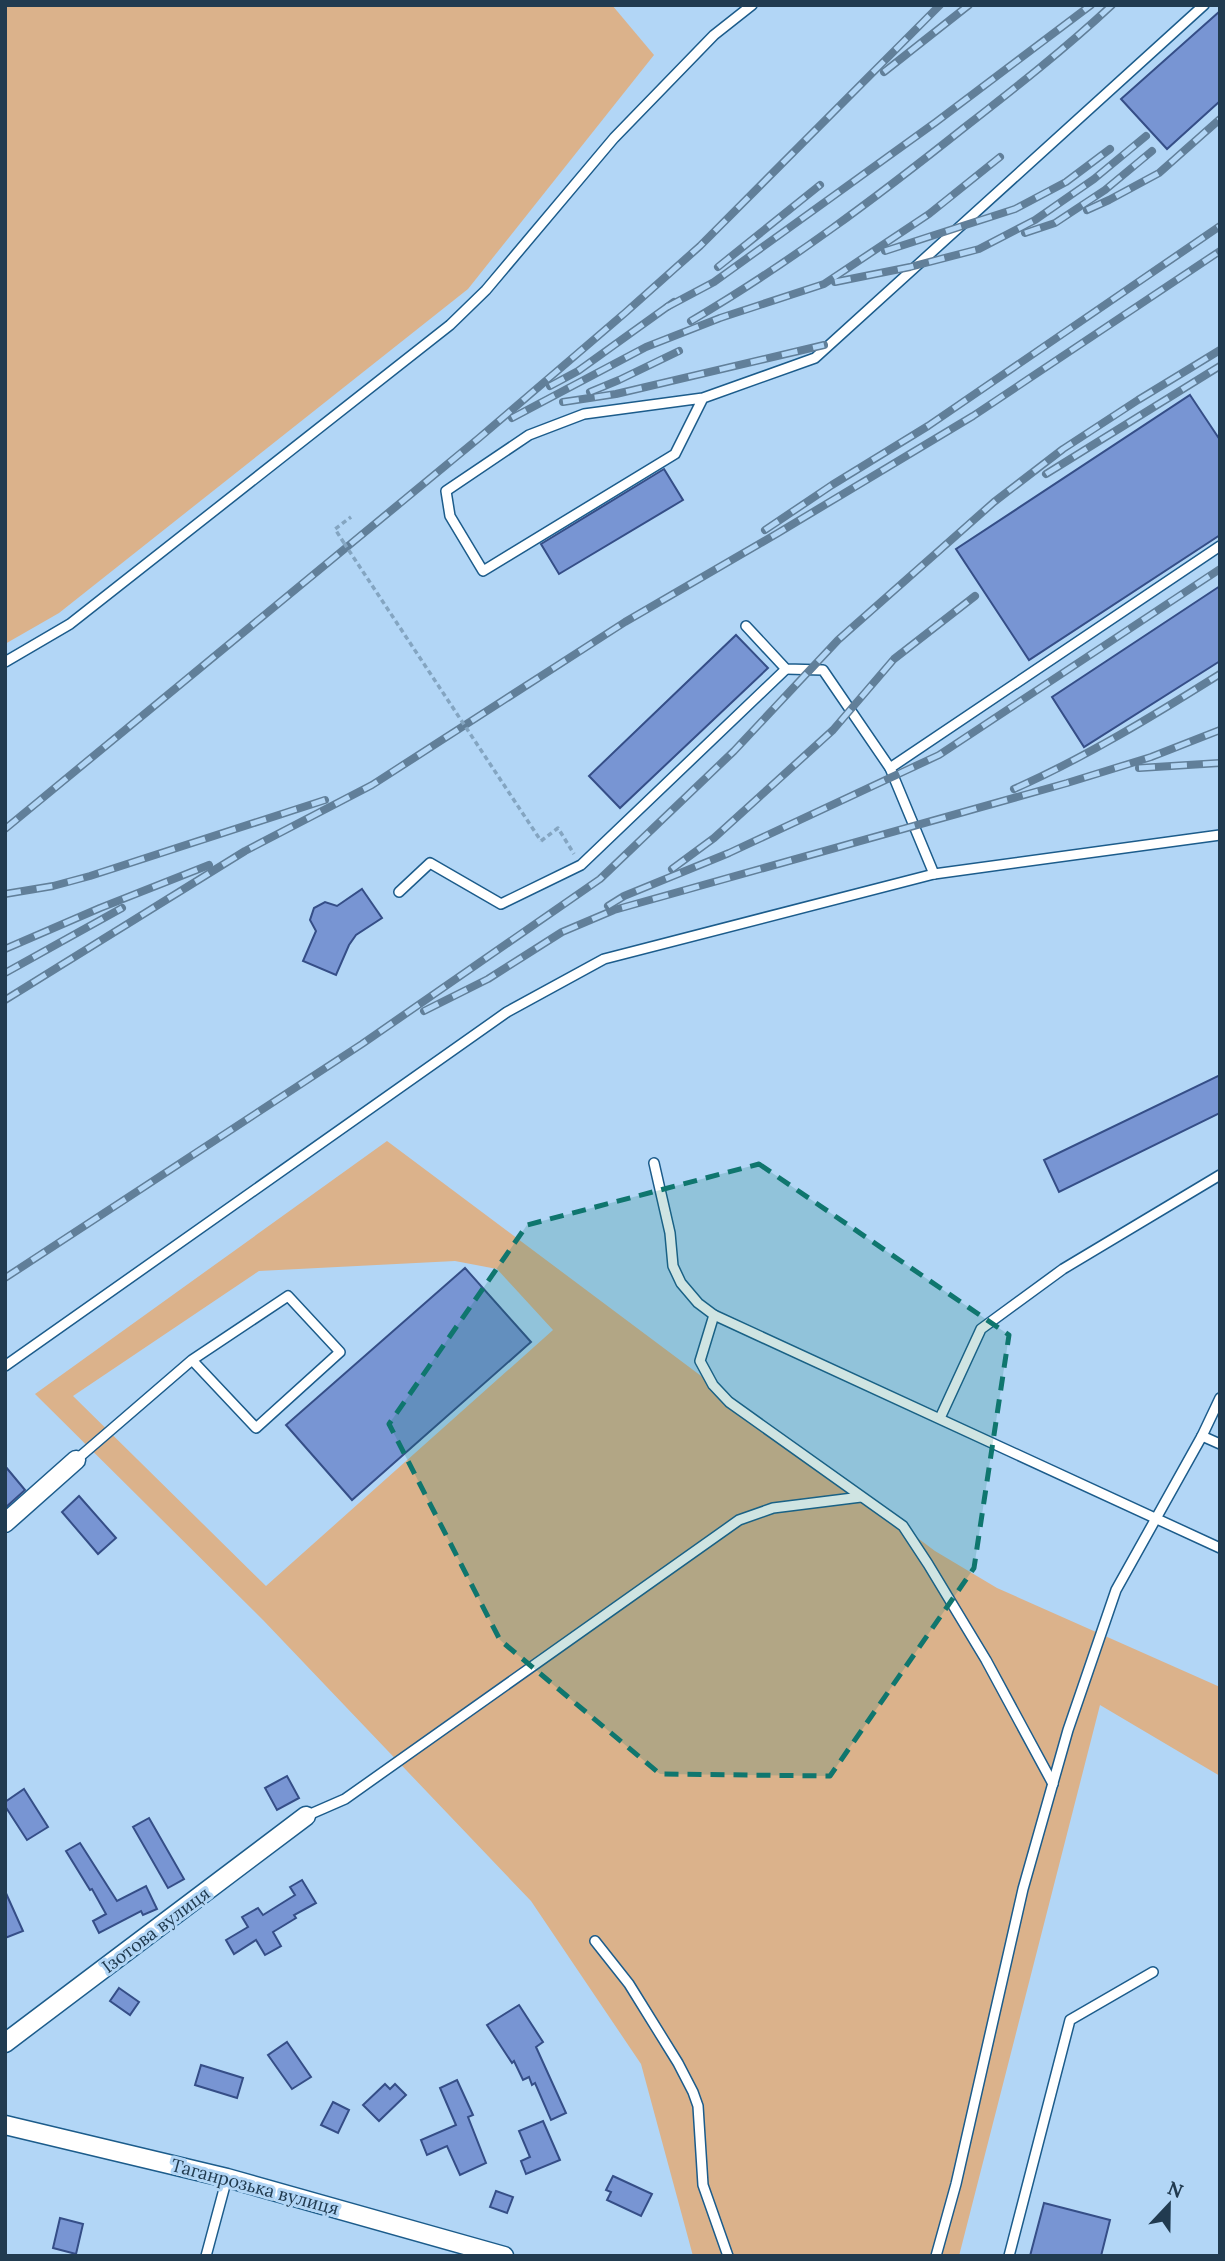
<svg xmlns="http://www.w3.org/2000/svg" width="1225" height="2261" font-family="Lora,serif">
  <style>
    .green { fill: #dbb28b; fill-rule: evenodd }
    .building { fill: #7895d3; stroke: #354e87; stroke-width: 2 }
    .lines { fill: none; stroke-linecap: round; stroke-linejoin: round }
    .lane-casing { stroke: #1c5c8b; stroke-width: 12 }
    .street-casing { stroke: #1c5c8b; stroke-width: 21 }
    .path { stroke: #84a5c1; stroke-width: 3.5; stroke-dasharray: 5 3.5; stroke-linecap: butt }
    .lane { stroke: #fff; stroke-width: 9 }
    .street { stroke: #fff; stroke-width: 18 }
    .rail-casing { stroke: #617f99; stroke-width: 8 }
    .rail { stroke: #b2d6f6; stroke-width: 5; stroke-dasharray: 16; stroke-linecap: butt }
    .path-bridge { stroke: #84a5c1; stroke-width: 3.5; stroke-dasharray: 5 3.5; stroke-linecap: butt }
    .marked { fill: #0f766e; fill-opacity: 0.2; stroke: #0f766e; stroke-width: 5; stroke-dasharray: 14 9; stroke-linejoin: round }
    .labels { text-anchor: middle; stroke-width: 6; stroke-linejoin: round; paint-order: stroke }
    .street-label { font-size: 18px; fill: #213b50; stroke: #b2d6f6 }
  </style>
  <rect width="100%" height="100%" fill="#b2d6f6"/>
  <g class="green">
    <path d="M 5,5 L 612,5 L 654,55 L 468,289 L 59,613 L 5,644 Z"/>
    <path d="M 387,1141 L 935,1551 L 997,1588 L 1220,1687 L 1220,1776 L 1100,1705 L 959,2256 L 693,2256 L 641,2064 L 531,1901 L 263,1620 L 35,1394 ZM 455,1261 L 497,1269 L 553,1330 L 266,1586 L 73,1396 L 259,1271 Z"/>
  </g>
  <g class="building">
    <path d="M 1220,11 L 1220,101 L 1167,149 L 1121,99 Z"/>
    <path d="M 1190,395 L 1220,440 L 1220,535 L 1029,660 L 956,549 Z"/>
    <path d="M 664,469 L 683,500 L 559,574 L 541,544 Z"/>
    <path d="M 1220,586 L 1220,661 L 1084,747 L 1052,697 Z"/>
    <path d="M 736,635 L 768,668 L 620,808 L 589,776 Z"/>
    <path d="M 362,889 L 382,918 L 356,935 L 349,945 L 336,975 L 303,961 L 316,931 L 310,920 L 314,908 L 325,902 L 337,906 Z"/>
    <path d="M 1220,1075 L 1220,1113 L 1059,1192 L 1044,1160 Z"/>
    <path d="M 465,1268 L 531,1342 L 352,1500 L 286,1425 Z"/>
    <path d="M 5,1466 L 25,1490 L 5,1508 Z"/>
    <path d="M 79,1496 L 116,1538 L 98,1554 L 62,1512 Z"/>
    <path d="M 287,1776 L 299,1798 L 277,1810 L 265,1788 Z"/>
    <path d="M 24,1789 L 48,1827 L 27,1840 L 5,1806 L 5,1802 Z"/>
    <path d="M 149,1818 L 184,1879 L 168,1888 L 133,1827 Z"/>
    <path d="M 80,1843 L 117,1901 L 146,1886 L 157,1909 L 143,1915 L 141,1911 L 99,1933 L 93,1921 L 106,1914 L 92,1889 L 90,1890 L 66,1851 Z"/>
    <path d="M 302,1880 L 316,1903 L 294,1915 L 296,1918 L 273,1932 L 281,1946 L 265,1955 L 256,1940 L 234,1954 L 226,1940 L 248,1927 L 242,1917 L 258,1908 L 263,1915 L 295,1895 L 290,1887 Z"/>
    <path d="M 5,1891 L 23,1931 L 5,1938 Z"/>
    <path d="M 119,1988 L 139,2002 L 130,2015 L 110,2001 Z"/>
    <path d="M 519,2005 L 543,2042 L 536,2047 L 566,2113 L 551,2120 L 535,2083 L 532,2085 L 529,2077 L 523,2080 L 514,2061 L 512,2063 L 487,2025 Z"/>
    <path d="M 287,2042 L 311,2077 L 292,2089 L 268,2055 Z"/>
    <path d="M 201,2065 L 243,2078 L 237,2098 L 195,2085 Z"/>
    <path d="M 457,2080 L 473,2115 L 468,2117 L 486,2163 L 460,2175 L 447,2146 L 427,2155 L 421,2140 L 456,2125 L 440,2088 Z"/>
    <path d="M 385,2084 L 390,2089 L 395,2084 L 406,2095 L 379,2121 L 363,2105 Z"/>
    <path d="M 333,2102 L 349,2110 L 338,2133 L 321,2125 Z"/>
    <path d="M 543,2121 L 560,2160 L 526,2174 L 521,2161 L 530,2157 L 519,2131 Z"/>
    <path d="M 613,2176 L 652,2194 L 641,2216 L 607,2200 L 611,2192 L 606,2190 Z"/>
    <path d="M 496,2191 L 513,2197 L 507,2213 L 490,2207 Z"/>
    <path d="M 1044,2203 L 1110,2220 L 1101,2256 L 1030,2256 Z"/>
    <path d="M 60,2218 L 83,2224 L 76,2254 L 53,2248 Z"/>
  </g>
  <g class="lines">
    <defs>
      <g id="lane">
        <path d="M 703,398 L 675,454 L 483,571 L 450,516 L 446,491 L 529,435 L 584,414 L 703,398 L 815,358 L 1204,5"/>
        <path d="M 746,626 L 786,669 L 823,670 L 890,768 L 934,874"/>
        <path d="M 5,662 L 70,624 L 450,325 L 486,290 L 614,138 L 714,35 L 752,5"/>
        <path d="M 890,768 L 1220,546"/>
        <path d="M 399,892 L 430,863 L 501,904 L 581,865 L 786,669"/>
        <path d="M 654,1163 L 670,1233 L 673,1266 L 681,1283 L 698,1303 L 714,1315 L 1220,1548"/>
        <path d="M 714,1315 L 700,1361 L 713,1385 L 729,1402 L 903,1526 L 928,1564 L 986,1660 L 1053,1784"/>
        <path d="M 5,1366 L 507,1012 L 604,959 L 934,874 L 1220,835"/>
        <path d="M 940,1418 L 981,1329 L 1063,1269 L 1220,1175"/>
        <path d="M 1202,1436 L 1220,1444"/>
        <path d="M 76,1460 L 192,1360 L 288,1296 L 340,1352 L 256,1428 L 192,1360"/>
        <path d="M 306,1816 L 345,1799 L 739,1520 L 773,1508 L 861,1497"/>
        <path d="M 595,1941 L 629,1984 L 678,2063 L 693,2092 L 698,2106 L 703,2185 L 728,2256"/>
        <path d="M 206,2256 L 227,2178"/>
        <path d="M 936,2256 L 956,2184 L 1023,1889 L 1068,1730 L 1116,1590 L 1202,1436 L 1220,1398"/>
        <path d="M 1009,2256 L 1070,2020 L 1153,1972"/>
      </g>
      <g id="street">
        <path d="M 5,1523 L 76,1460"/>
        <path d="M 5,2043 L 306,1816"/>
        <path d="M 5,2125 L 227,2178 L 504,2256"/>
      </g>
    </defs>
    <use href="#lane" class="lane-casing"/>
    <use href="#street" class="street-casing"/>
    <g class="path">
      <path d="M 344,543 L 335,529 L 351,517"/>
      <path d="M 541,841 L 558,828 L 574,854"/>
    </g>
    <use href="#lane" class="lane"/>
    <use href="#street" class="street"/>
    <defs>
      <g id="rail">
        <path d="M 884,72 L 969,5"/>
        <path d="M 1087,210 L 1109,200 L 1159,173 L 1220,119"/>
        <path d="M 1025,233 L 1055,223 L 1105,190 L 1152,151"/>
        <path d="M 885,251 L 1015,209 L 1066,182 L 1110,149"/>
        <path d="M 718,267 L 820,185"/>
        <path d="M 835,282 L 910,267 L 979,249 L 1035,220 L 1094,179 L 1146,136"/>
        <path d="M 667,307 L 714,282 L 936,122 L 1091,5"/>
        <path d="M 691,321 C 788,264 877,197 965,127 C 1015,88 1065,49 1112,5"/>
        <path d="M 550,386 L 578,371 L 674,302"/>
        <path d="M 590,392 L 619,380 L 679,351"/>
        <path d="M 563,402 L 616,394 L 824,345"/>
        <path d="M 512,418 L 646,347 L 720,318 L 824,284 L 929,214 L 1000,157"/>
        <path d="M 1046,474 L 1220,366"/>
        <path d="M 765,530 L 832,485 L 928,426 L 1220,226"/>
        <path d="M 1139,768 L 1220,763"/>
        <path d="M 1014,789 C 1086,757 1153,716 1220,674"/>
        <path d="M 5,829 L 479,438 L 626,312 L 700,246 L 940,5"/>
        <path d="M 672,869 L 714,838 L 833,730 L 894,659 L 975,596"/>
        <path d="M 5,894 L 53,886 L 90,876 L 325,800"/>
        <path d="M 608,906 L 624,896 L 729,853 L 939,755 L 1220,569"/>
        <path d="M 5,949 L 100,908 L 209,865"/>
        <path d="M 5,973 L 122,908"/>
        <path d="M 5,1000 L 245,851 L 372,785 L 625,622 L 778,533 L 973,416 L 1220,251"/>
        <path d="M 424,1011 L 488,979 L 562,932 L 614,910 L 1067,783 L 1151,757 L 1220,730"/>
        <path d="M 5,1278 L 362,1044 L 600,879 L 734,751 L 838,640 L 994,502 L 1063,449 L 1138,400 L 1220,350"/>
      </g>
    </defs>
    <use href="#rail" class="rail-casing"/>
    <use href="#rail" class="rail"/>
    <path class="path-bridge" d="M 344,543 L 541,841"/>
  </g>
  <path class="marked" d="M 759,1164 L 1009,1335 L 974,1568 L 830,1776 L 660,1774 L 500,1640 L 389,1424 L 527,1225 Z"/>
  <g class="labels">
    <g class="street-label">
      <text transform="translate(156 1930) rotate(-37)" y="6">Ізотова вулиця</text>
      <text transform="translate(255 2187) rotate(15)" y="6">Таганрозька вулиця</text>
    </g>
  </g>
  <rect width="1225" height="2261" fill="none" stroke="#213b50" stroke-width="14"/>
  <g transform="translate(1169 2205) rotate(22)" stroke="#b2d6f6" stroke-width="5" paint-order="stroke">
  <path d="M0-5L12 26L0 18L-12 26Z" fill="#213b50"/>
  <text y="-10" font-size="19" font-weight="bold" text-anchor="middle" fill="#213b50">N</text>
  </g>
</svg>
